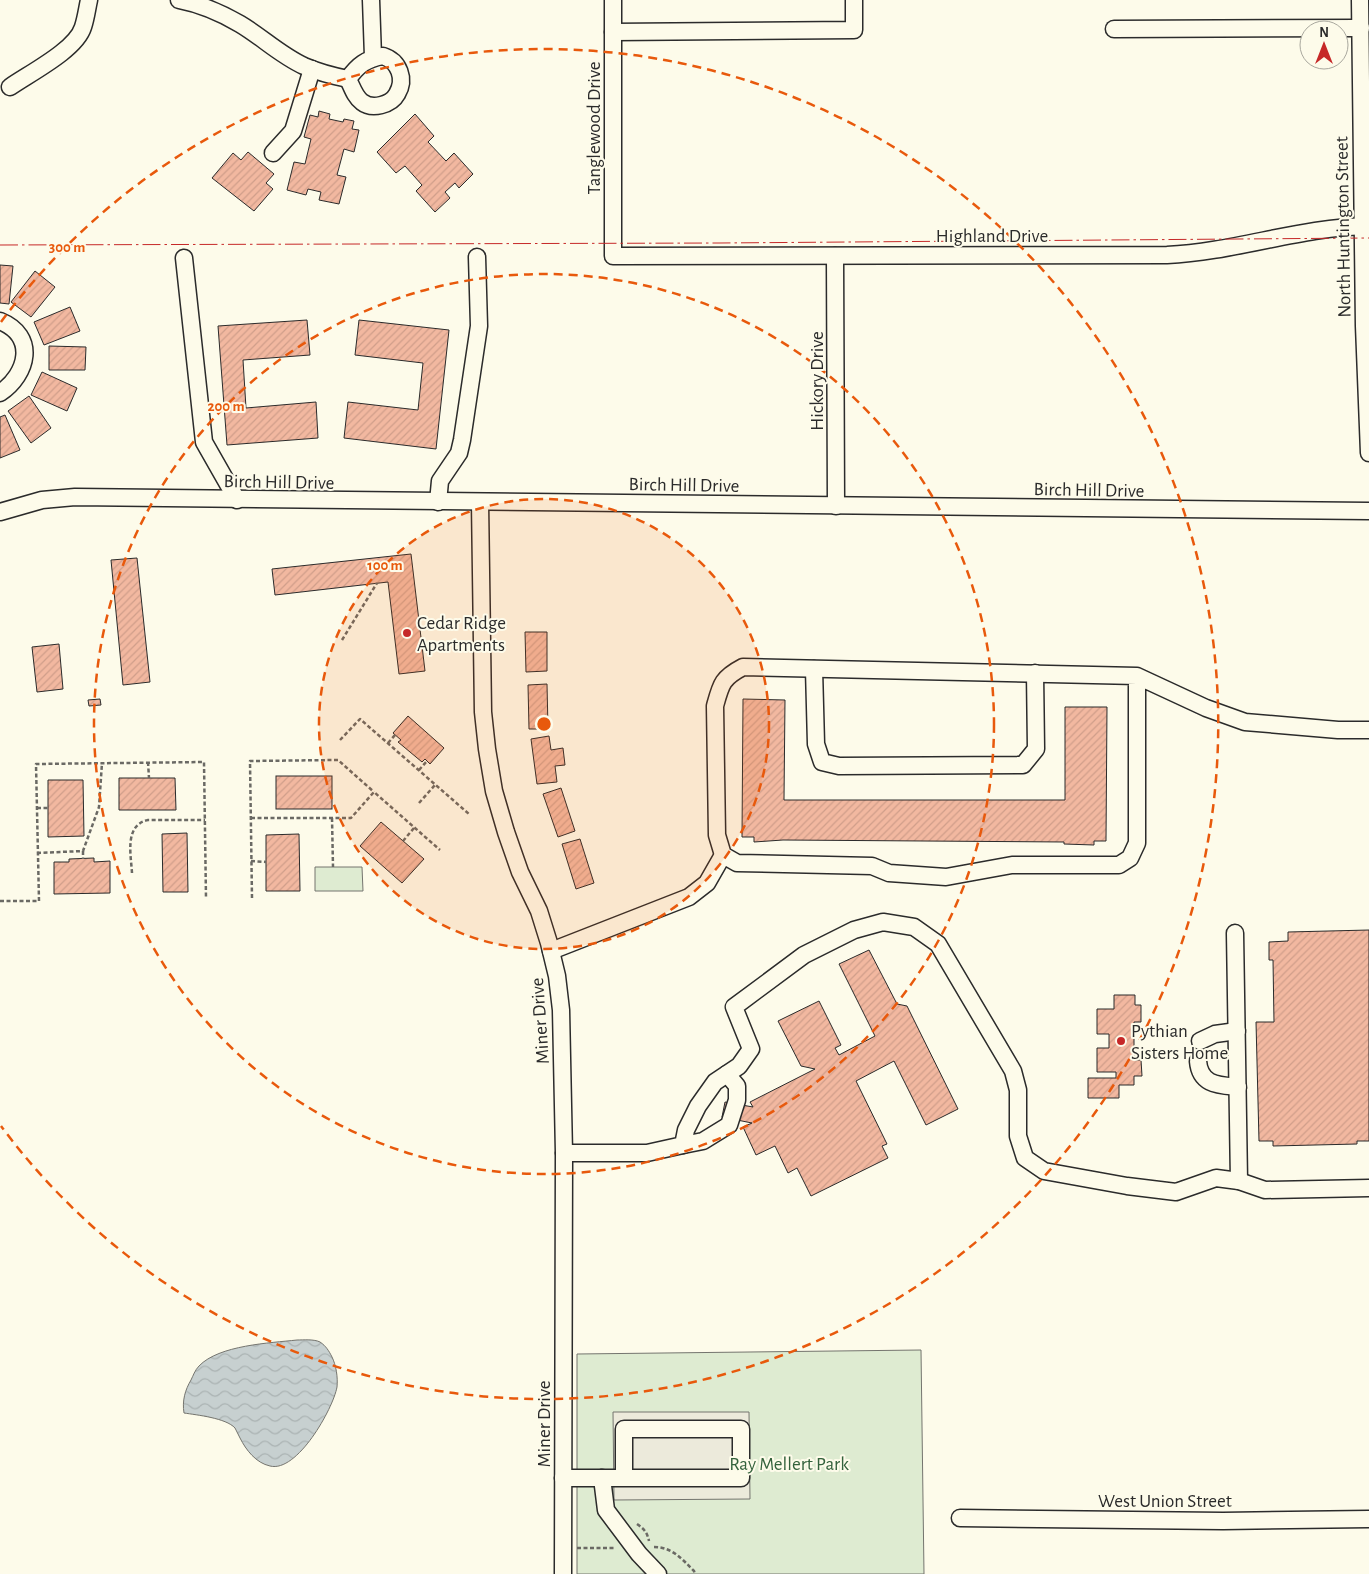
<svg xmlns="http://www.w3.org/2000/svg" width="1369" height="1574" font-family="'Alegreya Sans',sans-serif">
  <style>
    .green { fill: #deebd1; stroke: #74746e }
    .parking { fill: #eceadb; stroke: #74746e }
    .water { fill: url(#water-waves); stroke: #74746e }
    .building { fill: url(#building-hatch); stroke: #2b2b2b }
    .lines { fill: none; stroke-linecap: round; stroke-linejoin: round }
    .minor-casing { stroke: #2b2b2b; stroke-width: 19 }
    .path { stroke: #6a6964; stroke-width: 2.5; stroke-dasharray: 4 2.5; stroke-linecap: butt }
    .minor { stroke: #fdfbea; stroke-width: 16 }
    .power { stroke: #c62828; stroke-width: 1; stroke-dasharray: 18 4 2.5 4; stroke-linecap: butt }
    .ring { fill: none; stroke: #e8590c; stroke-width: 2.5; stroke-dasharray: 9 6 }
    .poi-dot { fill: #c62828; stroke: #fdfbea; stroke-width: 2 }
    .labels { text-anchor: middle; stroke-width: 4; stroke-linejoin: round; paint-order: stroke }
    .street-label { font-size: 19px; fill: #2b2b2b; stroke: #fdfbea }
    .poi-label { font-size: 19px; fill: #2b2b2b; stroke: #fdfbea; text-anchor: start }
    .park-label { font-size: 19px; fill: #34623c; stroke: #fdfbea }
    .centre { fill: #e8590c; stroke: #fdfbea; stroke-width: 2.5 }
    .ring-label { font-size: 15px; text-anchor: middle; font-weight: bold; fill: #e8590c; stroke: #fdfbea; stroke-width: 4; stroke-linejoin: round; paint-order: stroke }
  </style>
  <defs>
    <pattern id="water-waves" width="16" height="10" patternUnits="userSpaceOnUse" patternTransform="scale(1.25)"><rect width="16" height="10" fill="#c7d0d0"/><path d="M0 5q4-4 8 0t8 0" fill="none" stroke="#abb3b3"/></pattern>
    <pattern id="building-hatch" width="6" height="6" patternUnits="userSpaceOnUse" patternTransform="scale(1.25)"><rect width="6" height="6" fill="#f2b8a0"/><path d="M-1 1l2-2M0 6l6-6M5 7l2-2" fill="none" stroke="#d09e8a"/></pattern>
  </defs>
  <rect width="100%" height="100%" fill="#fdfbea"/>
  <g class="green">
    <path d="M 315,867 L 362,867 L 363,891 L 315,891 Z"/>
    <path d="M 921,1350 L 924,1574 L 577,1574 L 577,1354 Z"/>
  </g>
  <path class="parking" d="M 613,1412 L 749,1412 L 750,1499 L 614,1500 Z"/>
  <path class="water" d="M 297,1340 C 304,1340 314,1339 320,1342 C 326,1346 329,1351 332,1357 C 336,1365 338,1377 337,1387 C 333,1409 297,1473 270,1466 C 256,1463 246,1450 240,1438 C 238,1435 237,1431 235,1428 C 226,1418 197,1415 184,1413 C 182,1401 185,1390 191,1380 C 193,1376 195,1370 199,1366 C 219,1345 270,1343 297,1340 Z"/>
  <g class="building">
    <path d="M 319,111 L 330,114 L 329,119 L 343,122 L 344,119 L 354,121 L 352,129 L 359,130 L 354,152 L 344,149 L 337,175 L 346,177 L 339,204 L 319,200 L 321,192 L 308,189 L 306,195 L 287,190 L 294,162 L 305,164 L 311,139 L 304,137 L 310,115 L 318,117 Z"/>
    <path d="M 415,114 L 434,136 L 428,142 L 446,161 L 454,153 L 473,174 L 459,188 L 455,183 L 445,192 L 450,198 L 435,212 L 416,191 L 422,185 L 405,166 L 396,173 L 377,152 Z"/>
    <path d="M 248,152 L 274,174 L 266,183 L 273,189 L 254,211 L 212,178 L 233,153 L 241,160 Z"/>
    <path d="M 0,265 L 13,266 L 9,304 L 0,303 Z"/>
    <path d="M 35,271 L 55,287 L 31,317 L 11,302 Z"/>
    <path d="M 70,307 L 80,331 L 44,345 L 34,322 Z"/>
    <path d="M 307,320 L 310,355 L 243,360 L 246,408 L 316,402 L 318,438 L 227,445 L 218,326 Z"/>
    <path d="M 359,320 L 449,330 L 436,449 L 344,438 L 348,402 L 418,410 L 423,363 L 355,355 Z"/>
    <path d="M 49,346 L 86,347 L 85,370 L 49,370 Z"/>
    <path d="M 42,372 L 77,388 L 67,411 L 31,395 Z"/>
    <path d="M 29,396 L 51,428 L 31,443 L 8,411 Z"/>
    <path d="M 5,415 L 20,450 L 0,458 L 0,417 Z"/>
    <path d="M 411,554 L 425,671 L 399,674 L 388,582 L 275,595 L 272,569 Z"/>
    <path d="M 137,558 L 150,682 L 123,685 L 111,560 Z"/>
    <path d="M 525,632 L 547,632 L 547,671 L 526,672 Z"/>
    <path d="M 59,644 L 63,689 L 37,692 L 32,647 Z"/>
    <path d="M 547,684 L 548,729 L 529,729 L 528,685 Z"/>
    <path d="M 100,699 L 101,705 L 89,706 L 88,700 Z"/>
    <path d="M 743,699 L 785,700 L 784,800 L 1065,800 L 1065,707 L 1107,707 L 1106,841 L 1094,841 L 1094,845 L 1064,844 L 1064,842 L 783,840 L 754,842 L 754,837 L 742,837 Z"/>
    <path d="M 408,716 L 444,748 L 430,764 L 425,759 L 422,762 L 398,742 L 401,740 L 393,733 Z"/>
    <path d="M 549,736 L 551,750 L 563,748 L 565,765 L 555,766 L 557,782 L 537,784 L 531,739 Z"/>
    <rect x="276" y="776" width="56" height="33"/>
    <path d="M 119,778 L 175,778 L 176,810 L 119,810 Z"/>
    <path d="M 48,780 L 83,780 L 84,836 L 48,837 Z"/>
    <path d="M 561,788 L 575,831 L 558,837 L 543,794 Z"/>
    <path d="M 381,822 L 424,859 L 402,883 L 360,846 Z"/>
    <path d="M 187,833 L 188,892 L 163,892 L 162,834 Z"/>
    <path d="M 299,834 L 300,891 L 266,891 L 266,835 Z"/>
    <path d="M 580,839 L 594,883 L 576,889 L 562,844 Z"/>
    <path d="M 94,858 L 94,862 L 110,861 L 110,893 L 54,894 L 54,862 L 69,862 L 69,859 Z"/>
    <path d="M 1369,930 L 1369,1141 L 1357,1141 L 1357,1144 L 1273,1146 L 1273,1141 L 1259,1141 L 1256,1022 L 1274,1022 L 1273,960 L 1269,960 L 1269,942 L 1288,941 L 1288,932 Z"/>
    <path d="M 869,950 L 897,1004 L 907,1006 L 958,1109 L 926,1125 L 894,1061 L 856,1081 L 887,1144 L 882,1146 L 888,1158 L 811,1196 L 797,1168 L 788,1173 L 775,1146 L 756,1155 L 743,1127 L 752,1123 L 722,1117 L 725,1102 L 753,1107 L 750,1102 L 815,1069 L 801,1066 L 778,1021 L 819,1001 L 841,1045 L 835,1048 L 839,1055 L 875,1036 L 839,964 Z"/>
    <path d="M 1114,995 L 1135,995 L 1135,1005 L 1141,1005 L 1141,1022 L 1134,1022 L 1134,1060 L 1141,1060 L 1142,1076 L 1134,1076 L 1134,1085 L 1119,1085 L 1119,1098 L 1088,1098 L 1088,1078 L 1116,1078 L 1116,1072 L 1097,1072 L 1097,1048 L 1109,1048 L 1109,1034 L 1097,1034 L 1097,1009 L 1114,1009 Z"/>
  </g>
  <g class="lines">
    <defs>
      <g id="minor">
        <path d="M 179,0 C 200,4 221,13 240,24 C 262,37 280,55 304,66 C 318,72 333,76 348,79"/>
        <path d="M 371,0 L 373,57"/>
        <path d="M 613,0 L 613,256 L 1167,255 C 1235,252 1300,227 1369,226"/>
        <path d="M 1360,0 L 1364,326 L 1369,453"/>
        <path d="M 1114,29 L 1361,28"/>
        <path d="M 613,32 L 854,30 L 854,0"/>
        <path d="M 383,56 C 399,61 406,79 397,94 C 391,105 372,110 362,102 C 355,97 352,87 348,79 C 358,65 366,59 383,56 Z"/>
        <path d="M 10,87 C 30,73 76,50 83,27 C 86,18 87,9 89,0"/>
        <path d="M 273,153 L 293,131 L 312,69"/>
        <path d="M 835,256 L 836,506"/>
        <path d="M 184,258 L 204,442 L 237,500"/>
        <path d="M 0,321 C 37,336 28,374 0,393"/>
        <path d="M 438,502 L 440,481 L 459,453 L 462,440 L 479,326 L 477,257"/>
        <path d="M 480,502 L 483,712 L 487,749 L 494,791 L 506,832 L 520,872 L 539,911 L 549,943 L 557,976 L 561,1010 L 564,1153 L 563,1574"/>
        <path d="M 0,512 L 42,500 L 75,497 L 1369,511"/>
        <path d="M 814,669 L 816,744 L 822,762 L 839,766 L 1023,765 L 1036,749 L 1035,673"/>
        <path d="M 1137,676 L 1137,843 L 1130,858 L 1119,865 L 1012,865 L 946,877 L 889,873 L 872,866 L 737,863 L 723,855 L 717,835 L 715,706 C 721,684 722,678 743,667 L 1137,676 L 1206,708 L 1245,722 L 1338,730 L 1369,730"/>
        <path d="M 1235,933 L 1239,1181"/>
        <path d="M 551,951 L 689,897 L 707,883 L 723,855"/>
        <path d="M 1200,1041 L 1215,1034 L 1237,1031"/>
        <path d="M 1198,1061 C 1200,1085 1218,1085 1238,1087"/>
        <path d="M 683,1145 L 703,1141 L 729,1125 L 737,1100 L 737,1086 L 727,1074"/>
        <path d="M 564,1153 L 647,1153 L 683,1145 L 686,1130 L 698,1106 L 715,1082 L 739,1066 L 751,1049 L 734,1007 L 804,955 L 854,930 L 883,922 L 914,927 L 938,944 L 1013,1071 L 1018,1090 L 1018,1136 L 1025,1158 L 1044,1171 L 1127,1186 L 1176,1192 L 1216,1178 L 1239,1181 L 1265,1190 L 1369,1188"/>
        <path d="M 563,1478 C 583,1478 604,1478 624,1478 L 741,1478 L 741,1429 L 624,1429 L 624,1478"/>
        <path d="M 602,1478 L 606,1510 L 639,1554 L 658,1574"/>
        <path d="M 960,1518 L 1223,1521 L 1369,1519"/>
      </g>
    </defs>
    <use href="#minor" class="minor-casing"/>
    <g class="path">
      <path d="M 342,640 L 377,583"/>
      <path d="M 340,740 L 360,719 L 469,814"/>
      <path d="M 388,743 L 395,735"/>
      <path d="M 148,762 L 149,778"/>
      <path d="M 419,770 L 427,761"/>
      <path d="M 419,803 L 435,785"/>
      <path d="M 37,808 L 48,808"/>
      <path d="M 251,818 L 351,818 L 374,792 L 440,850"/>
      <path d="M 332,818 L 333,867"/>
      <path d="M 403,841 L 414,828"/>
      <path d="M 83,851 L 83,859"/>
      <path d="M 37,853 L 83,851 L 99,807 L 102,763"/>
      <path d="M 251,861 L 266,862"/>
      <path d="M 132,873 C 131,855 124,825 148,820 L 205,820"/>
      <path d="M 252,898 L 250,761 L 338,760 L 374,792"/>
      <path d="M 0,901 L 39,901 L 36,764 L 204,762 L 206,898"/>
      <path d="M 637,1524 C 644,1529 647,1532 649,1541"/>
      <path d="M 654,1547 C 672,1547 682,1559 694,1571 L 695,1574"/>
      <path d="M 577,1548 L 614,1548"/>
    </g>
    <use href="#minor" class="minor"/>
    <path class="power" d="M 0,245 L 720,243 L 1369,238"/>
  </g>
  <circle cx="544" cy="724" r="225" fill="#e8590c" fill-opacity=".12"/>
  <g class="ring">
    <circle cx="544" cy="724" r="225"/>
    <circle cx="544" cy="724" r="450"/>
    <path d="M1 322A675 675 0 1 1 1 1126"/>
  </g>
  <g class="poi-dot">
    <circle cx="407" cy="633" r="5"/>
    <circle cx="1121" cy="1041" r="5"/>
  </g>
  <g class="labels">
    <g class="street-label">
      <text transform="translate(593 128) rotate(-90)" y="7">Tanglewood Drive</text>
      <text transform="translate(1342 227) rotate(-91)" y="7">North Huntington Street</text>
      <text x="992" y="242">Highland Drive</text>
      <text transform="translate(816 381) rotate(-90)" y="7">Hickory Drive</text>
      <text transform="translate(279 481) rotate(1)" y="7">Birch Hill Drive</text>
      <text transform="translate(684 484) rotate(1)" y="7">Birch Hill Drive</text>
      <text transform="translate(1089 489) rotate(1)" y="7">Birch Hill Drive</text>
      <text transform="translate(539 1021) rotate(-94)" y="7">Miner Drive</text>
      <text transform="translate(543 1424) rotate(-90)" y="7">Miner Drive</text>
      <text x="1165" y="1507">West Union Street</text>
    </g>
    <g class="poi-label">
      <text x="417" y="629">Cedar Ridge<tspan x="417" dy="22">Apartments</tspan></text>
      <text x="1131" y="1037">Pythian<tspan x="1131" dy="22">Sisters Home</tspan></text>
    </g>
    <g class="park-label">
      <text x="789" y="1470">Ray Mellert Park</text>
    </g>
  </g>
  <circle cx="544" cy="724" r="8" class="centre"/>
  <g class="ring-label">
    <text x="67" y="252">300 m</text>
    <text x="226" y="411">200 m</text>
    <text x="385" y="570">100 m</text>
  </g>
  <g transform="translate(1324 45)"><circle r="24" fill="#fdfbea" stroke="#a9a89e"/>
  <path d="M0-4L9 19L0 12L-9 19Z" fill="#c62828"/>
  <text y="-8" font-size="14" font-weight="bold" text-anchor="middle" fill="#2b2b2b">N</text>
  </g>
</svg>
